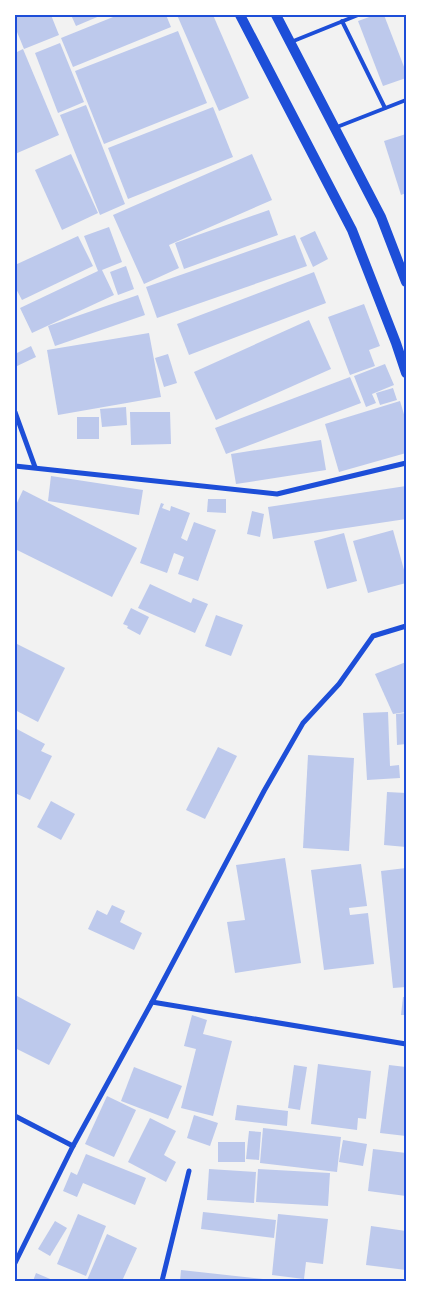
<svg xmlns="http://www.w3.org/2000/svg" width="421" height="1296" font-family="'Roboto Condensed',sans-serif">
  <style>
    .building { fill: #bdc9ec }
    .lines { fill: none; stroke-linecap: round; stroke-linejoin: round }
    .service { stroke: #1d4ed8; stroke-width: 4 }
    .minor { stroke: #1d4ed8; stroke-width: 5 }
    .secondary { stroke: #1d4ed8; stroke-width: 10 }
    .neatline { fill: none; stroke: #1d4ed8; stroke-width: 2 }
  </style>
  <rect width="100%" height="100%" fill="#f2f2f2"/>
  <g class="building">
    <path d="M 15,15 L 51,15 L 59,35 L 24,49 L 15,27 Z"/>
    <path d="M 71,15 L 102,15 L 76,26 Z"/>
    <path d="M 118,15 L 166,15 L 171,27 L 73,67 L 61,38 Z"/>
    <path d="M 177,15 L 213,15 L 249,98 L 219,111 Z"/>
    <path d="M 375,15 L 384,15 L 406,72 L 406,78 L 383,86 L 358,21 Z"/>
    <path d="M 178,31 L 207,103 L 104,144 L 75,71 Z"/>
    <path d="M 60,43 L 84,102 L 58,113 L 35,53 Z"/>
    <path d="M 23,49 L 59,135 L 15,154 L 15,53 Z"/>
    <path d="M 86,105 L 125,204 L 100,215 L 60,115 Z"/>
    <path d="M 213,107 L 233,157 L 128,199 L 108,148 Z"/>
    <path d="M 406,134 L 406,193 L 401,195 L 384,141 Z"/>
    <path d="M 71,154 L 98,213 L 62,230 L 35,170 Z"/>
    <path d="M 252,154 L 272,200 L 169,245 L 179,268 L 144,284 L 113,215 Z"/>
    <path d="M 269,210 L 278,235 L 184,269 L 175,243 Z"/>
    <path d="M 109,227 L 122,262 L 102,270 L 114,295 L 32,333 L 20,308 L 98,271 L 84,236 Z"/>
    <path d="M 315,231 L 328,259 L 313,267 L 300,238 Z"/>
    <path d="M 295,235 L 307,266 L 157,318 L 146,287 Z"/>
    <path d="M 78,236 L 93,266 L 22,300 L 15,287 L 15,265 Z"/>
    <path d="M 126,266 L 134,289 L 118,295 L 110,272 Z"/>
    <path d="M 314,272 L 326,303 L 189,355 L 177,324 Z"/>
    <path d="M 138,295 L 145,315 L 55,346 L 48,326 Z"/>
    <path d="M 364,304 L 380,346 L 369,350 L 375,366 L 350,375 L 328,317 Z"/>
    <path d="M 309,320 L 331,369 L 216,420 L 194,372 Z"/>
    <path d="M 149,333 L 161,397 L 58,415 L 47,350 Z"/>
    <path d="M 31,346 L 36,357 L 15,367 L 15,354 Z"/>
    <path d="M 168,354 L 177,383 L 164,387 L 155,358 Z"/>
    <path d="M 385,364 L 394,385 L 372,394 L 376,403 L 366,407 L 354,376 Z"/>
    <path d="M 350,377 L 361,403 L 226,454 L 215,428 Z"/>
    <path d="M 393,388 L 397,400 L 380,405 L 376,393 Z"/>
    <path d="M 400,401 L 406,421 L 406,453 L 339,472 L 325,424 Z"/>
    <path d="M 126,407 L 127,425 L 102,427 L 100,409 Z"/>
    <path d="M 130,412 L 170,412 L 171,444 L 131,445 Z"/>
    <rect x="77" y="417" width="22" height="22"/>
    <path d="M 321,440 L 326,470 L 236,484 L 231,454 Z"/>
    <path d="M 51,476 L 143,490 L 139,515 L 48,501 Z"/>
    <path d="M 406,486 L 406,519 L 273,539 L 268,507 Z"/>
    <path d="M 23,490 L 137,548 L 112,597 L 15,549 L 15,507 Z"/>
    <path d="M 208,499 L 226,499 L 226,513 L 207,512 Z"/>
    <path d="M 161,503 L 164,504 L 162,508 L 170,511 L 171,506 L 190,513 L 181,538 L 187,541 L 194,522 L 216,530 L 198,581 L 178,574 L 184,557 L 174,553 L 167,573 L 140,563 Z"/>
    <path d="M 252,511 L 264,514 L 260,537 L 247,534 Z"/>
    <path d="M 393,530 L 406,577 L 406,583 L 368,593 L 353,541 Z"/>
    <path d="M 344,533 L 357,581 L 327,589 L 314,541 Z"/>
    <path d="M 150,584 L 191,603 L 193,598 L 208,604 L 195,633 L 138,608 Z"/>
    <path d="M 131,608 L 149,617 L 140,635 L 127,628 L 128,626 L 123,624 Z"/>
    <path d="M 216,615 L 243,625 L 231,656 L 205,646 Z"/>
    <path d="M 15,643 L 65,668 L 38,722 L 15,710 Z"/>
    <path d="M 406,662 L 406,712 L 393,714 L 375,674 Z"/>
    <path d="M 388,712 L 390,766 L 399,765 L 400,778 L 367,780 L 363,713 Z"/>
    <path d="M 406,713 L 406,744 L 397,745 L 396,714 Z"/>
    <path d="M 15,728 L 45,744 L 41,751 L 52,756 L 30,800 L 15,793 Z"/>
    <path d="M 218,747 L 237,756 L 205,819 L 186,810 Z"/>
    <path d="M 308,755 L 354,758 L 349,851 L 303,848 Z"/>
    <path d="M 387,792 L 406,793 L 406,847 L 384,845 Z"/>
    <path d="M 51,801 L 75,814 L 61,840 L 37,827 Z"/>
    <path d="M 285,858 L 301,963 L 235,973 L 227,922 L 245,920 L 236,865 Z"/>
    <path d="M 361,864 L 367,906 L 349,908 L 350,915 L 368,913 L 374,964 L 324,970 L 311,870 Z"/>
    <path d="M 406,868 L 406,987 L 393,988 L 381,871 Z"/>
    <path d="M 112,905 L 125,911 L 120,922 L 142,933 L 134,950 L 88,929 L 97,910 L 107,915 Z"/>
    <path d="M 15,995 L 71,1024 L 49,1065 L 15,1048 Z"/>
    <path d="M 403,997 L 406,997 L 406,1015 L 401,1015 Z"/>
    <path d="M 192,1015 L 207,1020 L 203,1034 L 232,1041 L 213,1116 L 181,1108 L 196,1049 L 184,1046 Z"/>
    <path d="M 318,1064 L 371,1071 L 366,1119 L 358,1118 L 357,1130 L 311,1124 Z"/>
    <path d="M 294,1065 L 307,1067 L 300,1110 L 288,1108 Z"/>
    <path d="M 389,1065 L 406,1067 L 406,1136 L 380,1133 Z"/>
    <path d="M 134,1067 L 182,1086 L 168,1119 L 121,1101 Z"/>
    <path d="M 107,1096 L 136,1110 L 114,1157 L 85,1144 Z"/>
    <path d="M 237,1105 L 288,1111 L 287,1126 L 235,1120 Z"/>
    <path d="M 194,1115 L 218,1123 L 210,1146 L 187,1138 Z"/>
    <path d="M 150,1118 L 176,1131 L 164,1155 L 176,1162 L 166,1182 L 128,1162 Z"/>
    <path d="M 263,1128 L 341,1137 L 337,1172 L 260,1163 Z"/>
    <path d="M 249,1131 L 261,1132 L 259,1160 L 246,1159 Z"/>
    <path d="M 343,1140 L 367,1144 L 363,1166 L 339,1162 Z"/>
    <rect x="218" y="1142" width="27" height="20"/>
    <path d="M 373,1149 L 406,1153 L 406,1196 L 368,1191 Z"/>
    <path d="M 86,1154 L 146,1178 L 135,1205 L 83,1183 L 77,1197 L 63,1191 L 71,1172 L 77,1175 Z"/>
    <path d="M 209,1169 L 256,1172 L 254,1203 L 207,1200 Z"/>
    <path d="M 258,1169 L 330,1173 L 328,1206 L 256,1202 Z"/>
    <path d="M 203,1212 L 276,1220 L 274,1238 L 201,1229 Z"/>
    <path d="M 78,1214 L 106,1226 L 86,1276 L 57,1264 Z"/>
    <path d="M 278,1214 L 328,1219 L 323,1264 L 306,1262 L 304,1279 L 272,1275 Z"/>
    <path d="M 55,1221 L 67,1228 L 50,1256 L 38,1249 Z"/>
    <path d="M 371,1226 L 406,1231 L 406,1270 L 366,1265 Z"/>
    <path d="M 107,1234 L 137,1248 L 122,1281 L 89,1281 L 87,1280 Z"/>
    <path d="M 181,1270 L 272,1280 L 272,1281 L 180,1281 Z"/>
    <path d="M 36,1273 L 55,1281 L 33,1281 Z"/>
  </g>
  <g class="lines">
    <g class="service">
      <path d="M 342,21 L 385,108"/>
      <path d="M 291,42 L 358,15"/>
      <path d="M 337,127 L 406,100"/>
    </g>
    <g class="minor">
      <path d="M 15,412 L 35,467"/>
      <path d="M 15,466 L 277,494 L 406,463"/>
      <path d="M 152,1002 L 406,1044"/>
      <path d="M 15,1116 L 73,1146"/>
      <path d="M 15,1263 L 73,1146 L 152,1002 L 264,791 L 303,723 L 339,684 L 373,636 L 406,626"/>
      <path d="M 162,1281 L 189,1171"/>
    </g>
    <g class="secondary">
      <path d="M 240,15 L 352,230 L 396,343 L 406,373"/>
      <path d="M 276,15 L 381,217 L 406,282"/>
    </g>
  </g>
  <rect width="421" height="1296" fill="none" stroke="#ffffff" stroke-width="32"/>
  <rect x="16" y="16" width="389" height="1264" class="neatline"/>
</svg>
